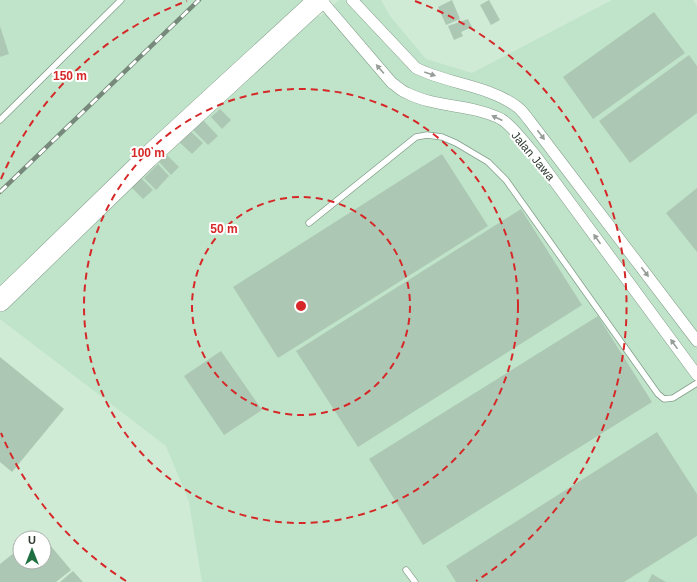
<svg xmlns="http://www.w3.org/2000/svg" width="697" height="582" font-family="Helvetica,sans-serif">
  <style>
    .built { fill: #c0e4c9 }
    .building { fill: #acc8b4 }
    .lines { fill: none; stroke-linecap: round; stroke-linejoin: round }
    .lane-casing { stroke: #839e8b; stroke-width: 7 }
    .street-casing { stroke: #839e8b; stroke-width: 12 }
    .highway-casing { stroke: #839e8b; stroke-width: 22 }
    .lane { stroke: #fff; stroke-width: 5.5 }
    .street { stroke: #fff; stroke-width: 11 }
    .highway { stroke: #fff; stroke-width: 21 }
    .rail-casing { stroke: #76897b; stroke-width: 4.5 }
    .rail { stroke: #fff; stroke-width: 3; stroke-dasharray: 9; stroke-linecap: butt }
    .oneway { fill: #969c98 }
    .ring { fill: none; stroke: #d62828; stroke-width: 2; stroke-dasharray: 7 5 }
    .labels { text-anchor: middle; stroke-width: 4; stroke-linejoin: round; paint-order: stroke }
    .street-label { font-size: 12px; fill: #2e3931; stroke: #fff }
    .centre { fill: #d62828; stroke: #fff; stroke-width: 2 }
    .ring-label { font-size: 12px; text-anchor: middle; font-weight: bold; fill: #d62828; stroke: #fff; stroke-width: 4; stroke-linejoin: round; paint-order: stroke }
  </style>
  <rect width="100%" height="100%" fill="#cfebd6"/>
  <path class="built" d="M 0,0 L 310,0 L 320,17 L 339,0 L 381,0 L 390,16 L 426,59 L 472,73 L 612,0 L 693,0 L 697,6 L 697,582 L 202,582 L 189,502 L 166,446 L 0,319 Z"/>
  <g class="building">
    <path d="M 452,0 L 460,19 L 446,25 L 438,7 Z"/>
    <path d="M 489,0 L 500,20 L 491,25 L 480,5 Z"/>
    <path d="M 654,12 L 685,53 L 593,119 L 563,77 Z"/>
    <path d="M 468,19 L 472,27 L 461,32 L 463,36 L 454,40 L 448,26 Z"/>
    <path d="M 0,26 L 9,54 L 0,57 Z"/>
    <path d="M 689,55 L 697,66 L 697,113 L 630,163 L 599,121 Z"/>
    <path d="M 220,109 L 231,120 L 222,129 L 211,117 Z"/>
    <path d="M 203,120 L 218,136 L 208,145 L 193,130 Z"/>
    <path d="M 188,129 L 203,143 L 192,154 L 177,140 Z"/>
    <path d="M 442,154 L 488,226 L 278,358 L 233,287 Z"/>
    <path d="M 167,155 L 179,167 L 171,175 L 159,162 Z"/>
    <path d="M 158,164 L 169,176 L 156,190 L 144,178 Z"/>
    <path d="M 139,176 L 153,190 L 143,199 L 129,185 Z"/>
    <path d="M 697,188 L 697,252 L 666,213 Z"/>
    <path d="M 521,209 L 582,305 L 358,447 L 296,351 Z"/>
    <path d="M 598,316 L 652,402 L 423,545 L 369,459 Z"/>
    <path d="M 221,351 L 262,410 L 224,435 L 184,376 Z"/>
    <path d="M 0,357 L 64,409 L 12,472 L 0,462 Z"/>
    <path d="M 657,432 L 697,494 L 697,536 L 624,582 L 456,582 L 446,566 Z"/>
    <path d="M 44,538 L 71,570 L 56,582 L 0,582 L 0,564 L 20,548 L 20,562 L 44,562 Z"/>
    <path d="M 73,571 L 83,582 L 60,582 Z"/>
    <path d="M 652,574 L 666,582 L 648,582 Z"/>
  </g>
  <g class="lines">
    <defs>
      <g id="lane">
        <path d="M 0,120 L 121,0"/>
        <path d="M 309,223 L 416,137 L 427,135 L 442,137 L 456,143 L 488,162 L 506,180 L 658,394 L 664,399 L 673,398 L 697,383"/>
        <path d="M 406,570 L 415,582"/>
      </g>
      <g id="street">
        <path d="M 321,0 L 392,83 C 397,86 401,91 407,93 C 436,108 472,104 501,119 C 513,126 529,148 538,159 L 697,375"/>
        <path d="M 352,0 L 416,68 C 448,84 487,85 516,106 C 521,109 525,115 529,120 L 697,341"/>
      </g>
      <path id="highway" d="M 0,301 L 147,158 L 319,0"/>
    </defs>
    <use href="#lane" class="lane-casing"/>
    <use href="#street" class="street-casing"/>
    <use href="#highway" class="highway-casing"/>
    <use href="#lane" class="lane"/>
    <use href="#street" class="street"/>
    <use href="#highway" class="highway"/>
    <defs>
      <path id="rail" d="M 0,192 L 199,0"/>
    </defs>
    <use href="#rail" class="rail-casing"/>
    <use href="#rail" class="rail"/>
  </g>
  <defs><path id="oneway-solid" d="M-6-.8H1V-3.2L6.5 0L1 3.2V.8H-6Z"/></defs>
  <g class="oneway">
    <use href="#oneway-solid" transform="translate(380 69) rotate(-131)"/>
    <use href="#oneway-solid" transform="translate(430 74) rotate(19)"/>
    <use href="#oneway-solid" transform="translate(497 118) rotate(-155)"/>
    <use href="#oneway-solid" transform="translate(541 135) rotate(53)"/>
    <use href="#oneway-solid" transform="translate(597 239) rotate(-126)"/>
    <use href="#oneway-solid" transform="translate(645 272) rotate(53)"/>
    <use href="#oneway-solid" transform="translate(674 344) rotate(-126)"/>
  </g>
  <g class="ring">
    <circle cx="301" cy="306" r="109"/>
    <circle cx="301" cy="306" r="217"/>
    <path d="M126 581A326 326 0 0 1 1 433M1 179A326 326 0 0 1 187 1M415 1A326 326 0 0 1 476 581"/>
  </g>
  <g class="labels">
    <g class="street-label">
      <text transform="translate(533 156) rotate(50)" y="4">Jalan Jawa</text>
    </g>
  </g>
  <circle cx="301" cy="306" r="6" class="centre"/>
  <g class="ring-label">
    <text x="70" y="80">150 m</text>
    <text x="148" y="157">100 m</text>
    <text x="224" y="233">50 m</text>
  </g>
  <g transform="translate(32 550)"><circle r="19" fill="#ffffff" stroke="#abb0ad"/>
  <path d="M0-3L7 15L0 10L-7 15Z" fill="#1f7041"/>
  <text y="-6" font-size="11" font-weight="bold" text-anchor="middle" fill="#2e3931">U</text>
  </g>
</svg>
